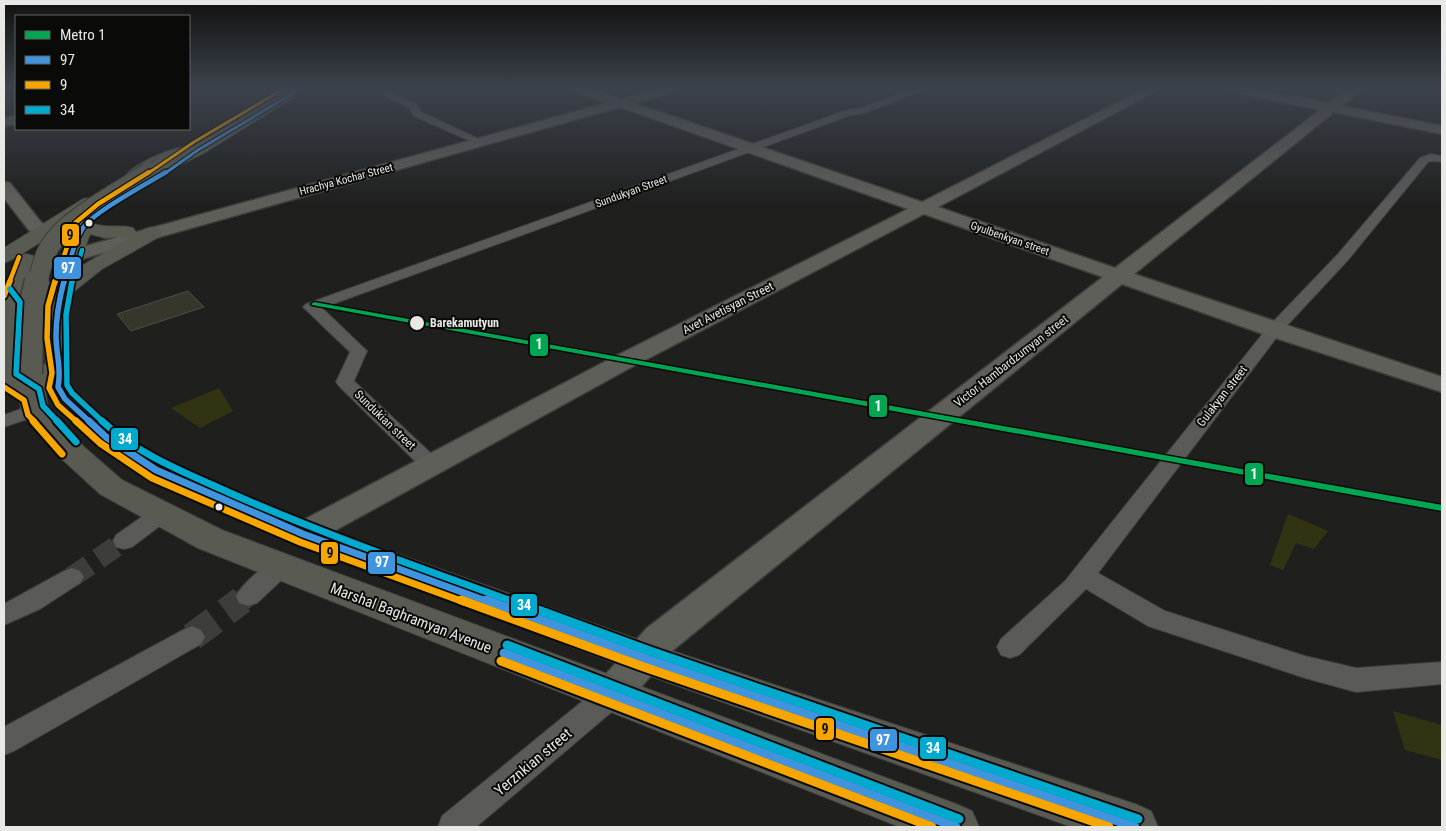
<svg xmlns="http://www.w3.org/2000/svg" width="1446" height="831" font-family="'Roboto Condensed',sans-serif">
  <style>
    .green { fill: #323312 }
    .building { fill: #36372a; stroke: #4c4d4b }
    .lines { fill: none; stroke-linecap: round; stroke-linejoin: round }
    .street-tunnel-far1 { stroke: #3d3e3c; stroke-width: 21; stroke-dasharray: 21 11; stroke-linecap: butt }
    .street-tunnel { stroke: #3d3e3c; stroke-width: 28; stroke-dasharray: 28 14; stroke-linecap: butt }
    .street-casing { stroke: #3e3e3c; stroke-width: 2 }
    .secondary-casing { stroke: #3e3e3c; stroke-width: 3 }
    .primary-casing { stroke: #3e3e3c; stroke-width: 2 }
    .street { fill: #5a5a59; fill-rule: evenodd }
    .secondary { fill: #5f5f5a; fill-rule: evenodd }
    .primary { fill: #595a52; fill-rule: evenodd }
    .primary-bridge-far2-casing { stroke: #3e3e3c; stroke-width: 16; stroke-linecap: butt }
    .primary-bridge-far1-casing { stroke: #3e3e3c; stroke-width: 21; stroke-linecap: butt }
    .primary-bridge-casing { stroke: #3e3e3c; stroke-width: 27; stroke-linecap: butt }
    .primary-bridge-far2 { stroke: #595a52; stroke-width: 15 }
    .primary-bridge-far1 { stroke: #595a52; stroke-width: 19 }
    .primary-bridge { stroke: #595a52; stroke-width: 24 }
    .bus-1-far4-casing { stroke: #0a0a09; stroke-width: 5 }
    .bus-1-far3-casing { stroke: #0a0a09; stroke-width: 7 }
    .bus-1-far2-casing { stroke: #0a0a09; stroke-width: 9 }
    .bus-1-far1-casing { stroke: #0a0a09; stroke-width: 11 }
    .bus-1-casing { stroke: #0a0a09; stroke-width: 13 }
    .bus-2-far4-casing { stroke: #0a0a09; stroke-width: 5 }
    .bus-2-far3-casing { stroke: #0a0a09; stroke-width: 7 }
    .bus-2-far2-casing { stroke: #0a0a09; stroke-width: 9 }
    .bus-2-far1-casing { stroke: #0a0a09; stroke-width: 11 }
    .bus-2-casing { stroke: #0a0a09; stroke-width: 13 }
    .bus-3-far3-casing { stroke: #0a0a09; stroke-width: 7 }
    .bus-3-far2-casing { stroke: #0a0a09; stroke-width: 9 }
    .bus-3-far1-casing { stroke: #0a0a09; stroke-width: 11 }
    .bus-3-casing { stroke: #0a0a09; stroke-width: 13 }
    .bus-1-far4 { stroke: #4094de; stroke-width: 3 }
    .bus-1-far3 { stroke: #4094de; stroke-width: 4.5 }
    .bus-1-far2 { stroke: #4094de; stroke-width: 5.5 }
    .bus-1-far1 { stroke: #4094de; stroke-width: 7 }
    .bus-1 { stroke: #4094de; stroke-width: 9 }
    .bus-2-far4 { stroke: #f7a600; stroke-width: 3 }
    .bus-2-far3 { stroke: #f7a600; stroke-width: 4.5 }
    .bus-2-far2 { stroke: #f7a600; stroke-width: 5.5 }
    .bus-2-far1 { stroke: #f7a600; stroke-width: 7 }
    .bus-2 { stroke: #f7a600; stroke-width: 9 }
    .bus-3-far3 { stroke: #00a9ce; stroke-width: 4.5 }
    .bus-3-far2 { stroke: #00a9ce; stroke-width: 5.5 }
    .bus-3-far1 { stroke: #00a9ce; stroke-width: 7 }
    .bus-3 { stroke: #00a9ce; stroke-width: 9 }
    .metro-1-casing { stroke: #0a0a09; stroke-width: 3 }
    .metro-1 { fill: #00a651; fill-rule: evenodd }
    .bus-dot { fill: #e8e8e5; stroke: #0a0a09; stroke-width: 2 }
    .labels { text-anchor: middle; stroke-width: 4; stroke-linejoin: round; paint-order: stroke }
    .far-street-label { font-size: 11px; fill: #e8e8e5; stroke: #0a0a09 }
    .street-label { font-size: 12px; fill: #e8e8e5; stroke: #0a0a09 }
    .stop-label { font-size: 12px; font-weight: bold; fill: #e8e8e5; stroke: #0a0a09; text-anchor: start }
    .near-street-label { font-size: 15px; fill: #e8e8e5; stroke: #0a0a09 }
    .line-badge { stroke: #0a0a09; stroke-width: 2 }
    .badge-label { font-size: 14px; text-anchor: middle; font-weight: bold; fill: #fff }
    .pale-badge-label { font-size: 14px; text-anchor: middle; font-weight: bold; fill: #111 }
  </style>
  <rect width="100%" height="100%" fill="#1f201e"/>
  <g class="green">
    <path d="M 219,388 L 233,411 L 200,428 L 171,408 Z"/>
    <path d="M 1288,514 L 1328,531 L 1314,549 L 1296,543 L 1283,570 L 1270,565 Z"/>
    <path d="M 1393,711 L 1442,725 L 1442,760 L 1405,750 Z"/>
  </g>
  <path class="building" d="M 188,291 L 204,307 L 131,331 L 117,314 Z"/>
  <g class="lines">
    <g class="street-tunnel-far1">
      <path d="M 72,577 L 124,541"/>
      <path d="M 240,602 L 248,596"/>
    </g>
    <path class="street-tunnel" d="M 192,637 L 242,600"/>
    <defs>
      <g id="street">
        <path d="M 915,88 L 928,88 L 865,113 L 851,115 L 322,308 L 367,351 L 354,381 L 438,460 L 441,465 L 438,470 L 431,472 L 424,470 L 339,386 L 336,382 L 350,352 L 303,307 L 306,304 L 847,110 L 861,108 Z"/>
        <path d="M 388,91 L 416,104 L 421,112 L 479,139 L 474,142 L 470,141 L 414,116 L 409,108 L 385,96 L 385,92 Z"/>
        <path d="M 1431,154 L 1442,156 L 1442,162 L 1432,161 L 1428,162 L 1348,260 L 1280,333 L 1098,573 L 1165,611 L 1305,656 L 1356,668 L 1442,662 L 1442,684 L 1356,692 L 1305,678 L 1148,626 L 1086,589 L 1019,655 L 1010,658 L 1001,655 L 997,647 L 1001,639 L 1065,581 L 1268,327 L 1338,254 L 1420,158 Z"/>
        <path d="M 35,404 L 42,406 L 44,410 L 42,414 L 4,427 L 4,415 Z"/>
        <path d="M 161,506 L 169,509 L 172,514 L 169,519 L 132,547 L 124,549 L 116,547 L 113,541 L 116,535 L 153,509 Z"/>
        <path d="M 281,558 L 289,561 L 293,567 L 289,573 L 257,603 L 248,606 L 239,603 L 236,596 C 243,583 267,562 281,558 Z"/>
        <path d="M 72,568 L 80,571 L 84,577 L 80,583 L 40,609 L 4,625 L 4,604 L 64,571 Z"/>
        <path d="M 192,626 L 201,630 L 205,637 L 201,644 L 14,751 L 4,755 L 4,727 L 183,630 Z"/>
        <path d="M 611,683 L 621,686 L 625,695 L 621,704 L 476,827 L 438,827 L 442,816 L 601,686 Z"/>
      </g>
      <g id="secondary">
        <path d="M 572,88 L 590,88 L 621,99 L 660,88 L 680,88 L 678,91 L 634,103 L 922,202 L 1146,88 L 1162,88 L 938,207 L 1115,268 L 1320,110 L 1232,92 L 1226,88 L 1252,88 L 1329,103 L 1351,88 L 1365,88 L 1342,106 L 1442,126 L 1442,134 L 1334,112 L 1134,274 L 1442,377 L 1442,392 L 1266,335 L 1122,284 L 673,650 L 624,707 L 611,712 L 598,707 L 592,695 L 598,683 L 647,628 L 1103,277 L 924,214 L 628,369 L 314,542 L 303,545 L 292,542 L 287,534 L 292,526 L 610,359 L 908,209 L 620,107 L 78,260 L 71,262 L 64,260 L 61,256 L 64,252 L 607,103 L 574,91 Z"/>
        <path d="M 16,116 L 16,124 L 4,126 L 4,118 Z"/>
        <path d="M 4,182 L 10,183 L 40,221 L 52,232 L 50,236 L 43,238 L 36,236 L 28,229 L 4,198 Z"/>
      </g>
      <g id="primary">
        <path d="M 292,88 L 309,88 L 204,153 L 169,170 L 162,166 L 140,180 L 128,180 L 125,176 C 133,165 177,143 188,149 L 192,147 Z"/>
        <path d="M 89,198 L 95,199 L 98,203 L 95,207 L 69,224 C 84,221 90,224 105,226 C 114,227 123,225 133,228 L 136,232 L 133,235 L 145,229 L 152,227 L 159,229 L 162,233 L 159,237 L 102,269 L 72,293 L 68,336 L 71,387 L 76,394 L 116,431 L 167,463 L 310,523 L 645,642 L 1135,804 L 1151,811 L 1158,827 L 1072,827 L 631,669 L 286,539 L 145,477 L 96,443 L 56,405 L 45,389 L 48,408 L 83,446 L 122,480 L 222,530 L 956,804 L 972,811 L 979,827 L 900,827 L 198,548 L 100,494 L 63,460 L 25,416 L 21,410 L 20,399 L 4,388 L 4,292 L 19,256 L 4,263 L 4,248 L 83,199 ZM 55,233 L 64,237 L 70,236 L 53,282 L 28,286 L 37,260 L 34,256 L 27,254 L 20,255 ZM 90,234 L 105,238 L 131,237 L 78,268 ZM 49,295 L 44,336 L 46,365 L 41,363 L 20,370 L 22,305 L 37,297 Z"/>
      </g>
    </defs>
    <use href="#street" class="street-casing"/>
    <use href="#secondary" class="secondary-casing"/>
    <use href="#primary" class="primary-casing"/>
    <use href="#street" class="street"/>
    <use href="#secondary" class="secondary"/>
    <use href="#primary" class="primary"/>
    <defs>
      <path id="primary-bridge-far2" d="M 147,174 L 162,164"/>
      <path id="primary-bridge-far1" d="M 37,283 C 41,269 44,254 52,243 C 71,216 121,191 149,172"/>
      <path id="primary-bridge" d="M 30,374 L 31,306 L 37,281"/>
    </defs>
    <use href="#primary-bridge-far2" class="primary-bridge-far2-casing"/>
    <use href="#primary-bridge-far1" class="primary-bridge-far1-casing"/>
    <use href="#primary-bridge" class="primary-bridge-casing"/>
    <use href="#primary-bridge-far2" class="primary-bridge-far2"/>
    <use href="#primary-bridge-far1" class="primary-bridge-far1"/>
    <use href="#primary-bridge" class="primary-bridge"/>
    <defs>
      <path id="bus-1-far4" d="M 164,174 L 198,150 L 302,88"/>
      <path id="bus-1-far3" d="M 64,283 C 69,265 73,244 83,228 C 92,213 148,183 166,172"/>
      <path id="bus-1-far2" d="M 64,281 C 59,300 56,317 56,336 C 56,355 62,368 58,387 L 65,399 L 90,422"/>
      <path id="bus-1-far1" d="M 89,421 L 106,437 L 156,470 L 303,534 L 489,602"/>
      <g id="bus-1">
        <path d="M 486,600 L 644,658 L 1135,827"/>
        <path d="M 504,653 L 956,827"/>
      </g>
      <path id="bus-2-far4" d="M 147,174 L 194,142 L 285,88"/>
      <g id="bus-2-far3">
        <path d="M 9,283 L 19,257"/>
        <path d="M 55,283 L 75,223 L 98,204 L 149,172"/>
      </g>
      <g id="bus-2-far2">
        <path d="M 55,281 L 48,306 L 47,338 L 52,373 L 49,388 L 58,405 L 77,422"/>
        <path d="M 4,296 L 10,281"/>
        <path d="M 4,387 L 24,400 L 28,415 L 35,422"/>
      </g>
      <g id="bus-2-far1">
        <path d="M 33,421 L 62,454"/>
        <path d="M 76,421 L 100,443 L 152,478 L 300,542 L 464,602"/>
      </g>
      <g id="bus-2">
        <path d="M 461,600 L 641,666 L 1109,827"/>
        <path d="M 501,661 L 932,827"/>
      </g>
      <path id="bus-3-far3" d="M 72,283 L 82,250"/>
      <g id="bus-3-far2">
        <path d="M 72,281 L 66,315 L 67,385 L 72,393 L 103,422"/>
        <path d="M 10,289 L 20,302 L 16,374 L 39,389 L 43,406 L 58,422"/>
      </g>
      <g id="bus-3-far1">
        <path d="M 57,421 L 76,442"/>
        <path d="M 102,421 C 138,455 186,473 230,493 C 323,534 419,567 514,602"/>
      </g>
      <g id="bus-3">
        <path d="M 511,600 L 647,650 L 1138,819"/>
        <path d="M 507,645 L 959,819"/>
      </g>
    </defs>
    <use href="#bus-1-far4" class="bus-1-far4-casing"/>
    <use href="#bus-1-far3" class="bus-1-far3-casing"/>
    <use href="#bus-1-far2" class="bus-1-far2-casing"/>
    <use href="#bus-1-far1" class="bus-1-far1-casing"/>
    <use href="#bus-1" class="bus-1-casing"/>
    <use href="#bus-2-far4" class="bus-2-far4-casing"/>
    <use href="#bus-2-far3" class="bus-2-far3-casing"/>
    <use href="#bus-2-far2" class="bus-2-far2-casing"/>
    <use href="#bus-2-far1" class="bus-2-far1-casing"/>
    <use href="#bus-2" class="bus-2-casing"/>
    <use href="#bus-3-far3" class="bus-3-far3-casing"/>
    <use href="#bus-3-far2" class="bus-3-far2-casing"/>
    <use href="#bus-3-far1" class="bus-3-far1-casing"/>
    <use href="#bus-3" class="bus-3-casing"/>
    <use href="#bus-1-far4" class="bus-1-far4"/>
    <use href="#bus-1-far3" class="bus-1-far3"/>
    <use href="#bus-1-far2" class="bus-1-far2"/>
    <use href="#bus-1-far1" class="bus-1-far1"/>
    <use href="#bus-1" class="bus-1"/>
    <use href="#bus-2-far4" class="bus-2-far4"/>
    <use href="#bus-2-far3" class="bus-2-far3"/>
    <use href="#bus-2-far2" class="bus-2-far2"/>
    <use href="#bus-2-far1" class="bus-2-far1"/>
    <use href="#bus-2" class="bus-2"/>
    <use href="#bus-3-far3" class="bus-3-far3"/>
    <use href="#bus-3-far2" class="bus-3-far2"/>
    <use href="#bus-3-far1" class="bus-3-far1"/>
    <use href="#bus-3" class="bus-3"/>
    <defs>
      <path id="metro-1" d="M 314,302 L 1442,505 L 1442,511 L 312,305 L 311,304 Z"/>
    </defs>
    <use href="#metro-1" class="metro-1-casing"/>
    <use href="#metro-1" class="metro-1"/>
  </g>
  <linearGradient id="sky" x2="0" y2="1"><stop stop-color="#111210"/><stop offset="0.43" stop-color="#3c424c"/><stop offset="1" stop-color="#3c424c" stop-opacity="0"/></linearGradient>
  <rect width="1446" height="204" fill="url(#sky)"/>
  <g class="bus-dot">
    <circle cx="89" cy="223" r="4.5"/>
    <circle cx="417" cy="323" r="8"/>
    <circle cx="219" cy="507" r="4.5"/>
  </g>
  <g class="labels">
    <g class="far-street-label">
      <text transform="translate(346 179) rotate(-15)" y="4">Hrachya Kochar Street</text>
      <text transform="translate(631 191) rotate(-20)" y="4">Sundukyan Street</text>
      <text transform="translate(1010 238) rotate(19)" y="4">Gyulbenkyan street</text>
    </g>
    <g class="street-label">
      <text transform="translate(728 308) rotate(-27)" y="4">Avet Avetisyan Street</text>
      <text transform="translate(1011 361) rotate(-38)" y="4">Victor Hambardzumyan street</text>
      <text transform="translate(1222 396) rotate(-52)" y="4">Gulakyan street</text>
      <text transform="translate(385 420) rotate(44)" y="4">Sundukian street</text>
    </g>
    <g class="stop-label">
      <text x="430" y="327">Barekamutyun</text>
    </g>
    <g class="near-street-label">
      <text transform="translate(411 618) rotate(21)" y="5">Marshal Baghramyan Avenue</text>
      <text transform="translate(533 762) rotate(-40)" y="5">Yerznkian street</text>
    </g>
  </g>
  <g class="line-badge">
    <rect x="61" y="223" width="19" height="24" rx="5" fill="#f7a600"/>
    <rect x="53" y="256" width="29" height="24" rx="5" fill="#4094de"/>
    <rect x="529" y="333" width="20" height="24" rx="5" fill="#00a651"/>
    <rect x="868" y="394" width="20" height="24" rx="5" fill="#00a651"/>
    <rect x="110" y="427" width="29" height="24" rx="5" fill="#00a9ce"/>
    <rect x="1244" y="462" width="20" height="24" rx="5" fill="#00a651"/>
    <rect x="320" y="541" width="19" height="24" rx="5" fill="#f7a600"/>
    <rect x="367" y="551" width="29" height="24" rx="5" fill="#4094de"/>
    <rect x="510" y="593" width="28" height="24" rx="5" fill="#00a9ce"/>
    <rect x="815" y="717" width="20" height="24" rx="5" fill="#f7a600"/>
    <rect x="869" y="728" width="29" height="24" rx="5" fill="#4094de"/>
    <rect x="919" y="736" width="28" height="24" rx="5" fill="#00a9ce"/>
  </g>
  <g class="badge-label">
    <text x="68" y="273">97</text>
    <text x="539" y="349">1</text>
    <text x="878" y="411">1</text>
    <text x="125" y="444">34</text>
    <text x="1254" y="479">1</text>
    <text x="382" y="567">97</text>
    <text x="524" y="610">34</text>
    <text x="883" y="745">97</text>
    <text x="933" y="753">34</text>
  </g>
  <g class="pale-badge-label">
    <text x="70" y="240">9</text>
    <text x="330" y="558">9</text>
    <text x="825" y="734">9</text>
  </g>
  <rect width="1446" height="831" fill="none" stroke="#e8e8e5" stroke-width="10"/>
  <rect x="15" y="15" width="175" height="115" fill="#0a0a09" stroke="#636361"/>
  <rect x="25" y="31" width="25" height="8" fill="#00a651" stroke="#636361"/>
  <text x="60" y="40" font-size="15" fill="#e8e8e5">Metro 1</text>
  <rect x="25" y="56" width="25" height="8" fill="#4094de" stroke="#636361"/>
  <text x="60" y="65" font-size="15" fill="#e8e8e5">97</text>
  <rect x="25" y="81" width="25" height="8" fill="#f7a600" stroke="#636361"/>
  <text x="60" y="90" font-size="15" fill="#e8e8e5">9</text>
  <rect x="25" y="106" width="25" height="8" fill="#00a9ce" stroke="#636361"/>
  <text x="60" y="115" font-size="15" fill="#e8e8e5">34</text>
</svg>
